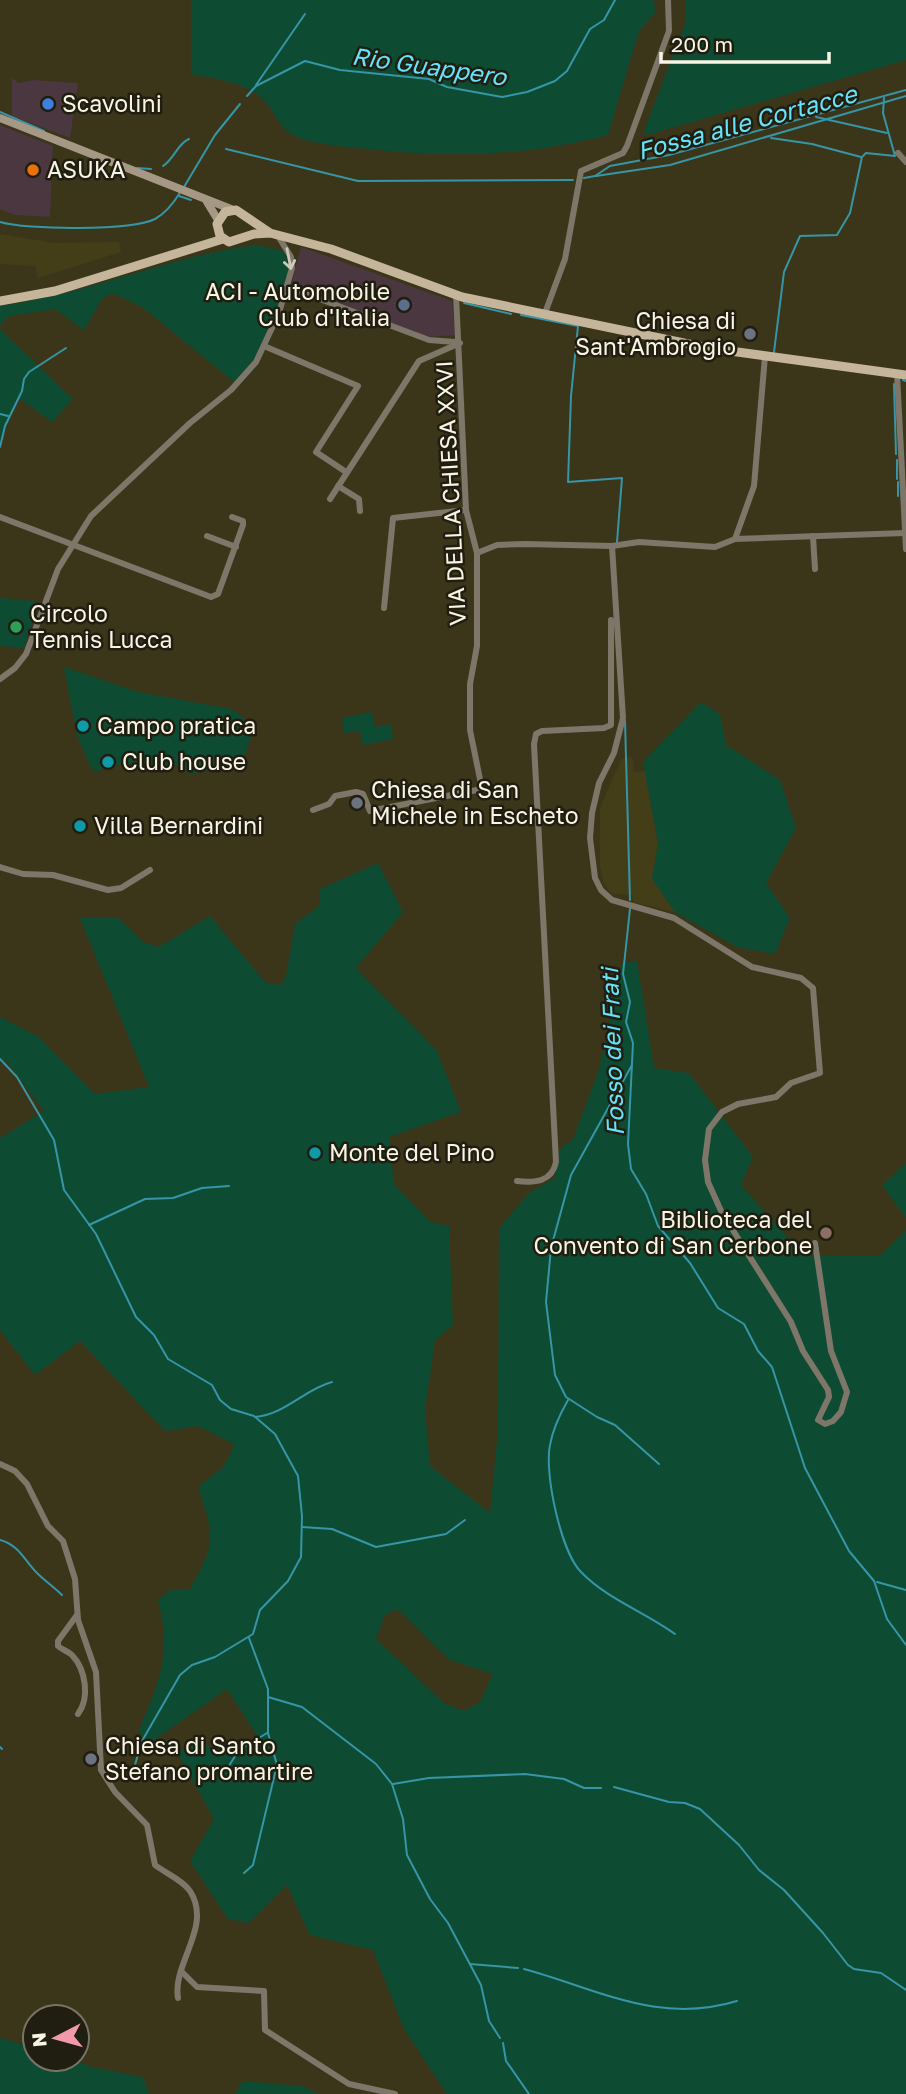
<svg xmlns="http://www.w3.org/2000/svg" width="906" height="2094" font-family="'Golos Text',sans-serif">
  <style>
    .commercial { fill: #4a3740 }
    .built { fill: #443e18 }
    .green { fill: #0d4c33; fill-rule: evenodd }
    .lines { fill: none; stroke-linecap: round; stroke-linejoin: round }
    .stream { stroke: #3695a6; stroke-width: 2 }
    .minor { stroke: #7d7669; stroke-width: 6 }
    .secondary { stroke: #a59986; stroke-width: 8 }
    .primary { stroke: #c4b59b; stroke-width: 9 }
    .oneway { stroke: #cdc9b9 }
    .shop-dot { fill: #3f7fe0; stroke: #201e11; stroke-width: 2.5 }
    .food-dot { fill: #e8710a; stroke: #201e11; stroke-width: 2.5 }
    .service-dot { fill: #5c6f8a; stroke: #201e11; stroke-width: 2.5 }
    .worship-dot { fill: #6b7280; stroke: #201e11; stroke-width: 2.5 }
    .leisure-dot { fill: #2e9e5b; stroke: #201e11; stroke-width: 2.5 }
    .culture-dot { fill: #0f9aa8; stroke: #201e11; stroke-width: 2.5 }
    .education-dot { fill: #8d6e63; stroke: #201e11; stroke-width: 2.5 }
    .labels { text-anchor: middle; stroke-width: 5; stroke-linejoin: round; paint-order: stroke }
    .poi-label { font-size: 23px; fill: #f8f5e4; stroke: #201e11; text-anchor: start }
    .street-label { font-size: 23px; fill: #f8f5e4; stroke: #201e11 }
    .water-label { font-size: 24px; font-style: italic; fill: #66e2f9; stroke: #201e11 }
  </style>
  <rect width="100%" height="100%" fill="#3b3619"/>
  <g class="commercial">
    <path d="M 12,78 L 19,83 L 33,80 L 78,83 L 70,138 L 12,116 Z"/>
    <path d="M 0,125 L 53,146 L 50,217 L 15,215 L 0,209 Z"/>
    <path d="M 301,247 L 452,301 L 455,335 L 428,337 L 291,284 Z"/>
  </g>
  <g class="built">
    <path d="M 0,234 L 54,243 L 119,242 L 121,252 L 38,278 L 35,266 L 0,264 Z"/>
    <path d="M 632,757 L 634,772 L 645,771 L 658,843 L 653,879 L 675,912 L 633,902 L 632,895 L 612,894 L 604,884 L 600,866 L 600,808 L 622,758 Z"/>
  </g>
  <g class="green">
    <path d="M 191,0 L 654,0 L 655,13 L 639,31 L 608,135 C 525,157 444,158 359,148 C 339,146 309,144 291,134 C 280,128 273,110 265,101 C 246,82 216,79 191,74 Z"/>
    <path d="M 685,0 L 906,0 L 906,60 L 647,135 L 644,131 L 685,24 Z"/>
    <path d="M 256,245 L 284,251 L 290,266 L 269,344 L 257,366 L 239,386 L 142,307 L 112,293 L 102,299 L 84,330 L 55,309 L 9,316 L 0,325 L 0,306 C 88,294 169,256 256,245 Z"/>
    <path d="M 0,329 L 73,399 L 52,422 L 19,398 L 0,441 Z"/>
    <path d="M 0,598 L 35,601 L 37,607 L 24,648 L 0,646 Z"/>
    <path d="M 64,667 L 138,692 L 231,709 L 242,716 L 253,732 L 240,767 L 188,774 L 181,766 L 124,763 L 96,771 L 92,769 L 77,736 Z"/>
    <path d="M 701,702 L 720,714 L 726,745 L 780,780 L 796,828 L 766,883 L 790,918 L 775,954 L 737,947 L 675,912 L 652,879 L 658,843 L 643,762 Z"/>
    <path d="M 372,712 L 375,727 L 391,724 L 393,739 L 363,745 L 360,731 L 344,733 L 342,718 Z"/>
    <path d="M 378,863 L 403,912 L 356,968 L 437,1051 L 461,1112 L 389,1137 L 394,1184 L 430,1222 L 449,1226 L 453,1325 L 435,1340 L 425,1410 L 430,1466 L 490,1513 L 498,1430 L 499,1228 L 529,1193 L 555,1178 L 559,1150 L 573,1139 L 599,1070 L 622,963 L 637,961 L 654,1068 L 689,1073 L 753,1157 L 741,1185 L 804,1256 L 880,1255 L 906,1231 L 906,2094 L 447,2094 L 404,2029 L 373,1950 L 310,1935 L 287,1885 L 249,1923 L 228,1919 L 190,1861 L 214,1819 L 178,1754 L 195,1739 L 218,1751 L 261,1742 L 227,1689 L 147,1745 L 139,1730 C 159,1683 172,1652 158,1600 L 171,1590 L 190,1589 C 217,1541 214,1537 198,1487 L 223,1467 L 235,1445 L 198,1426 L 165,1431 L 80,1341 L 35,1375 L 0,1330 L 0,1138 L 44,1111 L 7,1062 L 0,1058 L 0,1017 L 39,1037 L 95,1094 L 149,1087 L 80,918 L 118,918 L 143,942 L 159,947 L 210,916 L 265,982 L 280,985 L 286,976 L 295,924 L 319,906 L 320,889 ZM 397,1609 L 450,1660 L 493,1674 L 480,1702 L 464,1711 L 444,1703 L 376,1639 L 385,1615 Z"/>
    <path d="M 906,1163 L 906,1218 L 882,1185 Z"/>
    <path d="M 0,2038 L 35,2048 L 35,2059 L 73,2059 L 91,2067 L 143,2077 L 149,2094 L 0,2094 Z"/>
    <path d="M 243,2081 L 301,2086 L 319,2094 L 235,2094 Z"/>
  </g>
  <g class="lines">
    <g class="stream">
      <path d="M 256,85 L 305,14"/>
      <path d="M 247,96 L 256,86 L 305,61 L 340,70 L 429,79 L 447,87 L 502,97 L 527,92 L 555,81 L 567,71 L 590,29 L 604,20 L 615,0"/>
      <path d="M 0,112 L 44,131"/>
      <path d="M 816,117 L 887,133"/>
      <path d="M 771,138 L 812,144 L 861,157"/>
      <path d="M 226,149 L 358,181 L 573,180"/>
      <path d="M 863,156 L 866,153 L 895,156 L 883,113 L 884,98"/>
      <path d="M 163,166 C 174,159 178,143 189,139"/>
      <path d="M 137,168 L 151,169"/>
      <path d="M 596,176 L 670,165 L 906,96"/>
      <path d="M 584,178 L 595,176 L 610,166 L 669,155 L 906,90"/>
      <path d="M 184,187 L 215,135 L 240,104"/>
      <path d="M 179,196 L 191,200"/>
      <path d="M 0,222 C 26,230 131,231 155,219 C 166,213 175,201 181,191"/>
      <path d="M 464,303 L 511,314"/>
      <path d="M 521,315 L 578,326 L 571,396 L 568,482 L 622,478 L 617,542"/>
      <path d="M 774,352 L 784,272 L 800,236 L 837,235 L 850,213 L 862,157"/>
      <path d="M 903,380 L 906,381"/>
      <path d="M 894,384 L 896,454"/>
      <path d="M 0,414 L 8,416"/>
      <path d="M 0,447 L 5,426 L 22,391 L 24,379 L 29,372 L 66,348"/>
      <path d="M 897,460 L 897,479"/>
      <path d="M 898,482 L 898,496"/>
      <path d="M 625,721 L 630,900"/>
      <path d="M 630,909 L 623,974 L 630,1002 L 626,1022 L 633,1043 L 628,1144 L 631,1169 L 646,1194 L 658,1226 L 690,1263 L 718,1308 L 744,1324 L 758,1351 L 772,1367 L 805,1468 L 849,1551 L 874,1581 L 887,1619 L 906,1645"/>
      <path d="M 0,1059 L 17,1077 L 54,1140 L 64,1190 L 96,1234 L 136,1317 L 154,1335 L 168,1359 L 212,1385 L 220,1400 L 231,1409 L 254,1416 L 275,1434 L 298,1476 L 302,1516 L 301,1557 L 288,1581 L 260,1610 L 253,1634 L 215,1657 L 192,1665 L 180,1675 L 142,1741 L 132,1775"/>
      <path d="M 632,1065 L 571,1175 L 551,1248 L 546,1302 L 555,1375 L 566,1397 L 597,1417 L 615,1425 L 659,1464"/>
      <path d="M 89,1225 L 145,1199 L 173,1198 L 202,1188 L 229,1186"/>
      <path d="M 568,1400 C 560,1414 553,1428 550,1445 C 544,1473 561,1552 581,1572 C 607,1599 645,1612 675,1634"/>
      <path d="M 255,1417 C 284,1415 305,1389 332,1382"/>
      <path d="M 302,1527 L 332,1529 L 376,1547 L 446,1534 L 465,1520"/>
      <path d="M 0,1540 C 19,1545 24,1560 37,1573 C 45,1581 54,1587 62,1595"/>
      <path d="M 877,1582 L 906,1590"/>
      <path d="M 268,1697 L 302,1707 L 376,1764 L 392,1784 L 403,1819 L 407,1855 L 430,1899 L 448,1923 L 481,1985 L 489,2021 L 500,2038"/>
      <path d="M 0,1747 L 2,1749"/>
      <path d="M 227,1769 L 239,1750 L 267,1733"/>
      <path d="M 393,1784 L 429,1778 L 525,1774 L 564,1779 L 584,1788 L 601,1788"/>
      <path d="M 614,1787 L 669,1802 L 685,1803 L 700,1809 L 739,1845 L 759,1870 L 784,1890 L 823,1933 L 848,1965 L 854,1969 L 881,1973 L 906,1990"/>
      <path d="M 244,1873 L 253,1865 L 277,1765 L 268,1733 L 268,1689 L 249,1638"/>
      <path d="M 470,1964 L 518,1968"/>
      <path d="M 524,1969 C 598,1989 658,2025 737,2001"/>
      <path d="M 503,2043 L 506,2061 L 529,2094"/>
    </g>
    <g class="minor">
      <path d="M 898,153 L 906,162"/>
      <path d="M 288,287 L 429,340 L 455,342"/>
      <path d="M 545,313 L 565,259 L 581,171 L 623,153 L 627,146 L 669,31 L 668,0"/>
      <path d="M 264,346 L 358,386 L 316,452 L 346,472"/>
      <path d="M 897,374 L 906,549"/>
      <path d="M 338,486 L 359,499 L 360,511"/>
      <path d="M 330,499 L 419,361 L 460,343"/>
      <path d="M 0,517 L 211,597 L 218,594 L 243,525 L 243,521 L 232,517"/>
      <path d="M 207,536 L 236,547"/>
      <path d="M 813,536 L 815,569"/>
      <path d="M 735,539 L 905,533"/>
      <path d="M 612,546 L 623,718 L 614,753 L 599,783 L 592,813 L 590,838 L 595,878 L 601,890 L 612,900 L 674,918 L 752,967 L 801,978 L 813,988 L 820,1073 L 791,1083 L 776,1097 L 738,1104 L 722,1112 L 709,1129 L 705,1160 L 708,1182 L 722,1213 L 791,1322 L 803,1351 L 828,1390 L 829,1397 L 818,1420 L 825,1424 L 833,1421 L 841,1412 L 847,1392 L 831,1351 L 815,1243"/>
      <path d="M 477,553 L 497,545 L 525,544 L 612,546 L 639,542 L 715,547 L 735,539 L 754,486 L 765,356"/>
      <path d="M 384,608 L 393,518 L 466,510"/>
      <path d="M 0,679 L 15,668 L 26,654 L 58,569 L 91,516 L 190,423 L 231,390 L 256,362 L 279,313 L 292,268 L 291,257 L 278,236"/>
      <path d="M 313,810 L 329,804 L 335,796 L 356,792 L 363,794 L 370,811 L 482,789 L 470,730 L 470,684 L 477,646 L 477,553 L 466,510 L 456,295"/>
      <path d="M 0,867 L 23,874 L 53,875 L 108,890 L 121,888 L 150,870"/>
      <path d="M 517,1181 C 535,1183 552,1182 556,1162 L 534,744 L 536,734 L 542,731 L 604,728 L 611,725 L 611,620"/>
      <path d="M 0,1464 L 15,1471 L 27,1484 L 48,1526 L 63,1541 L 75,1579 L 78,1620 L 96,1672 L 101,1770 L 115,1792 L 147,1825 L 155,1865 C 165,1873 183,1880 190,1891 C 213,1927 172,1963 178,1998"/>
      <path d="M 77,1615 L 58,1641 L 58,1646 C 62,1650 68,1651 72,1655 C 86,1670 90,1698 78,1714"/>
      <path d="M 181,1971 L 197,1987 L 264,1991 L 265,2030 L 349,2084 L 395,2094"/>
    </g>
    <g class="secondary">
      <path d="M 0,118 L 231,209"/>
      <path d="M 207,202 L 218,220"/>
    </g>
    <g class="primary">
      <path d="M 270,233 L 236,210 L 225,212 L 217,224 L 220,236 L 229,242 L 254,234 L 270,233 L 331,249 L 462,297 L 708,348 L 906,375"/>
      <path d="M 0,301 L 55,291 L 223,239"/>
    </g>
  </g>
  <defs><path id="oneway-shaft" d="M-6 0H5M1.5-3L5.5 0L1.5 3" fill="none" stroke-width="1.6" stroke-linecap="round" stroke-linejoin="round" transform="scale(1.75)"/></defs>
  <use class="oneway" href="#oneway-shaft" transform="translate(289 259) rotate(79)"/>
  <circle class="shop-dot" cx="48" cy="104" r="7"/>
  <circle class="food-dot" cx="33" cy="170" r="7"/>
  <circle class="service-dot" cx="404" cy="305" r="7"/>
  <g class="worship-dot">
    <circle cx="750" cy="334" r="7"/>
    <circle cx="357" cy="803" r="7"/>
    <circle cx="91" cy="1759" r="7"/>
  </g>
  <circle class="leisure-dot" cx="16" cy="627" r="7"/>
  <g class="culture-dot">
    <circle cx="83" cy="726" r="7"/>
    <circle cx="108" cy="762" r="7"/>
    <circle cx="80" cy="826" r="7"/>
    <circle cx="315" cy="1153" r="7"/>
  </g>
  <circle class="education-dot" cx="826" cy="1233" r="7"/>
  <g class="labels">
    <g class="poi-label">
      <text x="62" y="112">Scavolini</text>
      <text x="47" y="178">ASUKA</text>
      <text x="390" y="300" text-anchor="end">ACI - Automobile<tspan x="390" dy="26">Club d'Italia</tspan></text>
      <text x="736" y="329" text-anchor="end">Chiesa di<tspan x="736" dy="26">Sant'Ambrogio</tspan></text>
      <text x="30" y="622">Circolo<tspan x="30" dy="26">Tennis Lucca</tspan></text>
      <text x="97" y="734">Campo pratica</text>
      <text x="122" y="770">Club house</text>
      <text x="371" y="798">Chiesa di San<tspan x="371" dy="26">Michele in Escheto</tspan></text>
      <text x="94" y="834">Villa Bernardini</text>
      <text x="329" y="1161">Monte del Pino</text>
      <text x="812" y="1228" text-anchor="end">Biblioteca del<tspan x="812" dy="26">Convento di San Cerbone</tspan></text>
      <text x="105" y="1754">Chiesa di Santo<tspan x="105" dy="26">Stefano promartire</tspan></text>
    </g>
    <g class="street-label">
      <text transform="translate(451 493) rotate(-93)" y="8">VIA DELLA CHIESA XXVI</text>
    </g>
    <g class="water-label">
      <text transform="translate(429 67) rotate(8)" y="8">Rio Guappero</text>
      <text transform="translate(747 123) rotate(-15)" y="8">Fossa alle Cortacce</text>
      <text transform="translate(613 1052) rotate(-92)" y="8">Fosso dei Frati</text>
    </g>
  </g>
  <g transform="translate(56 2038) rotate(264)"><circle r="33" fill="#201e11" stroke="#767465" stroke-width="2"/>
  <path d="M0-5L12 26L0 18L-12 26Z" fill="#f29aac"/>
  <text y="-10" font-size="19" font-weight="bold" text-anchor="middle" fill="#f8f5e4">N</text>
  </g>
  <path d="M661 52v10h168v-10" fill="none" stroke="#f8f5e4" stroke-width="3.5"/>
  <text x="671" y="52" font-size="21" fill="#f8f5e4" stroke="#201e11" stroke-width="5" paint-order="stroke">200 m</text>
</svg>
